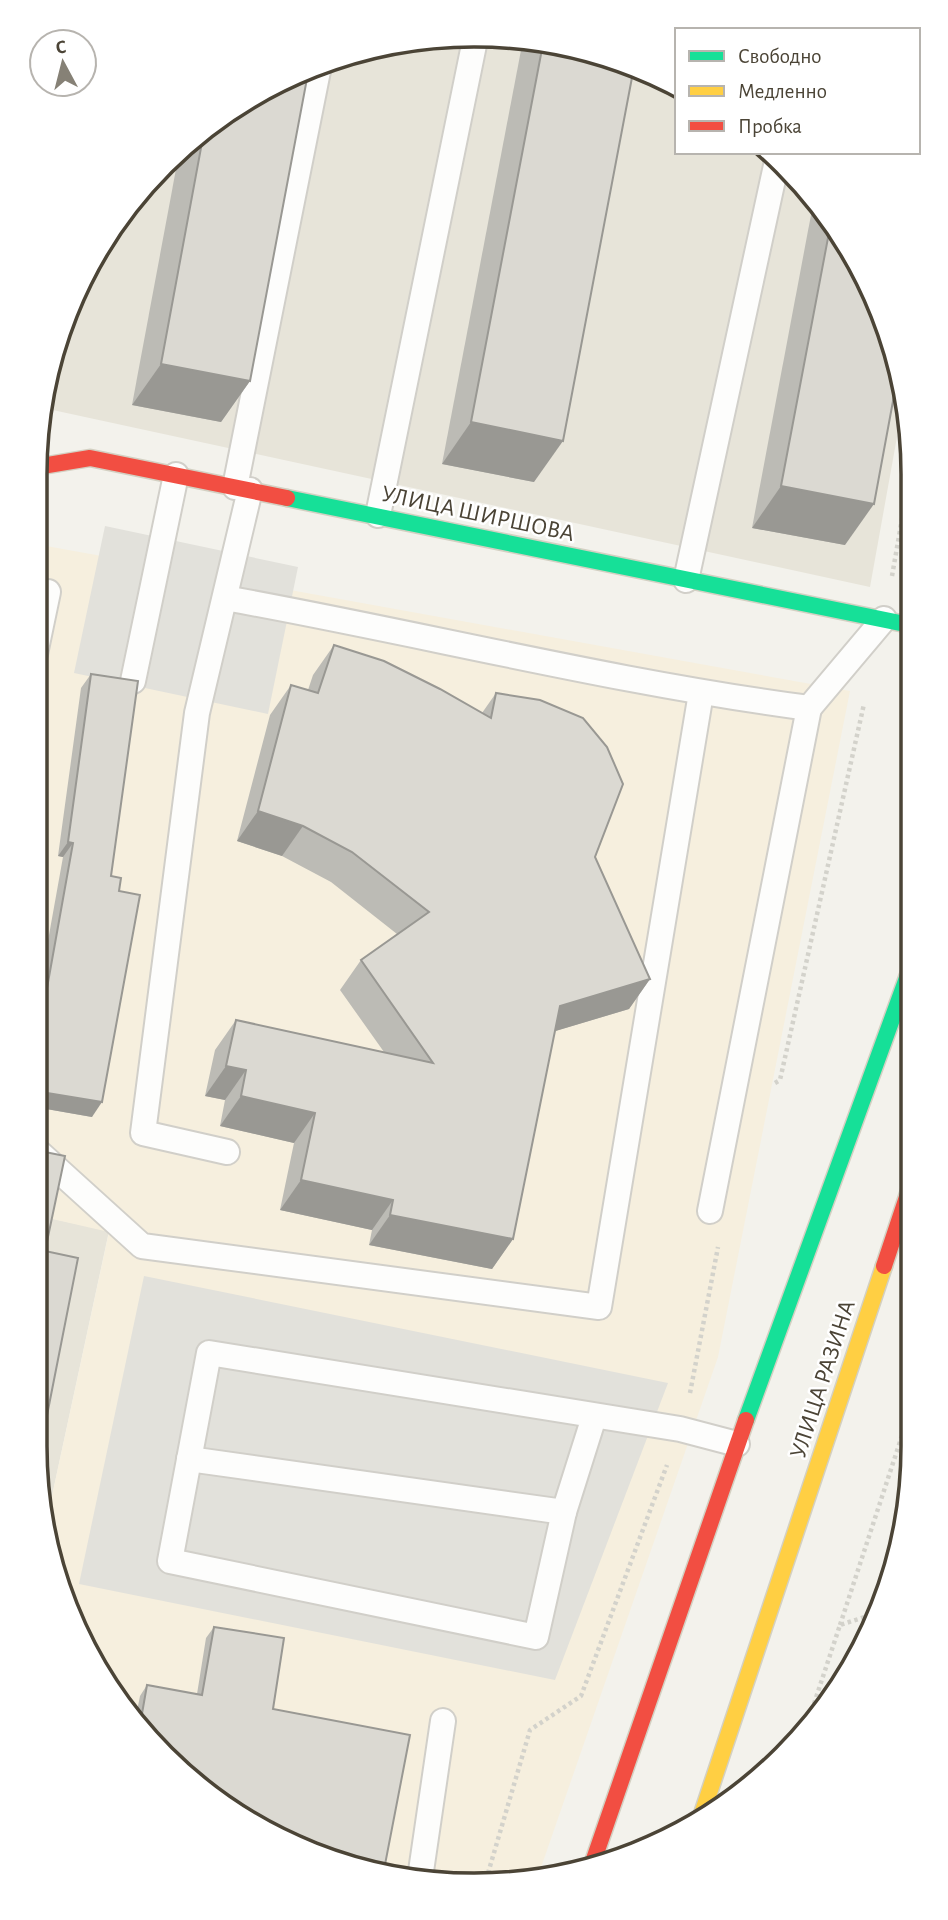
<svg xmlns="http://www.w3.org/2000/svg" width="948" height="1920" font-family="'Alegreya Sans',sans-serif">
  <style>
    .residential { fill: #e7e4d9 }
    .commercial { fill: #f6efde }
    .parking { fill: #e2e1db }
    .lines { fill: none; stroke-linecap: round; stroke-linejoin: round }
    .lane-casing { stroke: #d1cfc9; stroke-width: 28 }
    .fast-casing { stroke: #d3d0c2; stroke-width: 19 }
    .slow-casing { stroke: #d3d0c2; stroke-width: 19 }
    .jam-casing { stroke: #d3d0c2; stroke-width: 19 }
    .path { stroke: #d3d2cb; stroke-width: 4.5; stroke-dasharray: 3.5 3.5; stroke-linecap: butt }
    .lane { stroke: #fdfdfc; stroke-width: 24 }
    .fast { stroke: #16e098; stroke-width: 16 }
    .slow { stroke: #ffcf43; stroke-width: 16 }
    .jam { stroke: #f24e42; stroke-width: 16 }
    .tram { stroke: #dadad9; stroke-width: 2 }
    .wall { fill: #bcbbb5 }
    .shaded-wall { fill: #999893 }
    .building { fill: #dbd9d2; stroke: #999893; stroke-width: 2 }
    .labels { text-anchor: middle; stroke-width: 5; stroke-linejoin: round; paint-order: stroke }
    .street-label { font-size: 24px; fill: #4b4436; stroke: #fff }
    .rim { fill: none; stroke: #4b4436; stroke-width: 3.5 }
  </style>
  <rect width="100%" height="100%" fill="#f3f2ec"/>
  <g class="residential">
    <path d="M 474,35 L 642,69 L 677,88 L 677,152 L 768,152 L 823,207 L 879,306 L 904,398 L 870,587 L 48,409 L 69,306 L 164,163 L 306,68 Z"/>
    <path d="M 35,1215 L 109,1231 L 47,1519 L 35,1446 Z"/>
  </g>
  <path class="commercial" d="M 35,544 L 850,691 L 718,1357 L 537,1879 L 532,1881 L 388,1876 L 254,1826 L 126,1714 L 58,1587 L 47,1519 L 109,1232 L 35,1215 Z"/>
  <g class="parking">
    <path d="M 105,526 L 298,567 L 268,714 L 74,673 Z"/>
    <path d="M 144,1276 L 668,1383 L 555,1680 L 79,1584 Z"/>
  </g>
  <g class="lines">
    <defs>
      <g id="lane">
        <path d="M 235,487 L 319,66"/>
        <path d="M 378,515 L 476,35"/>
        <path d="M 686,580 L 777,161"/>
        <path d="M 225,598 C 420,633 612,682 809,708 L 884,619"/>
        <path d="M 35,654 L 48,592"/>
        <path d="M 133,681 L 176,475"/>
        <path d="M 35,1149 L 142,1246 L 599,1307 L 701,693"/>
        <path d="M 227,1152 L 143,1133 L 197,713 L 250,490"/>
        <path d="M 710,1211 L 809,708"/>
        <path d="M 594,1417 L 564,1512 L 536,1637 L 170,1561 L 209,1353 L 680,1429 L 737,1444"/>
        <path d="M 189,1459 L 564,1512"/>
        <path d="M 420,1878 L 443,1721"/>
      </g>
      <g id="fast">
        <path d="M 287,498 L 910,625"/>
        <path d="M 746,1420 L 911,967"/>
      </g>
      <path id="slow" d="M 702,1814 L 884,1266"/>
      <g id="jam">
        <path d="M 36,467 L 90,458 L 287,498"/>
        <path d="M 884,1266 L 912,1182"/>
        <path d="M 593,1862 L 746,1420"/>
      </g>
    </defs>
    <use href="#lane" class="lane-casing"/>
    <use href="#fast" class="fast-casing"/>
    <use href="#slow" class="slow-casing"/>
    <use href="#jam" class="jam-casing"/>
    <g class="path">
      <path d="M 892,576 L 909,479"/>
      <path d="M 775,1083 L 780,1080 L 864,704"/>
      <path d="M 690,1393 L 718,1247"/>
      <path d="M 840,1625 L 913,1402"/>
      <path d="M 803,1737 L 840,1625 L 880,1612"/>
      <path d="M 486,1880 L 530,1730 L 581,1696 L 667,1465"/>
    </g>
    <use href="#lane" class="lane"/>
    <use href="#fast" class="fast"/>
    <use href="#slow" class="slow"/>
    <use href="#jam" class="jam"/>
    <path class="tram" d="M 879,1615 L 880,1613"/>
  </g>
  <g class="wall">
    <path d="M 522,45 L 634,67 L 534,482 L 442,464 Z"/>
    <path d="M 306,68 L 250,381 L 221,422 L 132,405 L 179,153 Z"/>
    <path d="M 814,199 L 823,207 L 879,306 L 845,545 L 752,528 Z"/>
    <path d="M 334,645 L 482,713 L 496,693 L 595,857 L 650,979 L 629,1009 L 555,1031 L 513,1239 L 492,1269 L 369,1245 L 372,1230 L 280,1210 L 294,1143 L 220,1126 L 225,1100 L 205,1096 L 215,1050 L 236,1020 L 384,1052 L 340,990 L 361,960 L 397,934 L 331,882 L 282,856 L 237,841 L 270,715 L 291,685 L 308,690 L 313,675 Z"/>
    <path d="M 91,674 L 111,876 L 119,891 L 92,1117 L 35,1107 L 35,1013 L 63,857 L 58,856 L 81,688 Z"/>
    <path d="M 214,1627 L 254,1826 L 135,1721 L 140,1696 L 147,1685 L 197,1694 L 206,1638 Z"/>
  </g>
  <g class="shaded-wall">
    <path d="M 161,364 L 250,381 L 221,422 L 132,405 Z"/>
    <path d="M 471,422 L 563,441 L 534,482 L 442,464 Z"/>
    <path d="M 781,486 L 874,504 L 845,545 L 752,528 Z"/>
    <path d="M 258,811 L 303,826 L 282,856 L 237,841 Z"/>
    <path d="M 68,842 L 73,843 L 63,857 L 58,856 Z"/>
    <path d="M 650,979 L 629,1009 L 539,1036 L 560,1006 Z"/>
    <path d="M 226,1066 L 246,1070 L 225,1100 L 205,1096 Z"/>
    <path d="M 35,1091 L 102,1102 L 92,1117 L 35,1107 Z"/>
    <path d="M 241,1096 L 315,1113 L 294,1143 L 220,1126 Z"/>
    <path d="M 301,1180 L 393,1200 L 372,1230 L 280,1210 Z"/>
    <path d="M 390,1215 L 513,1239 L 492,1269 L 369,1245 Z"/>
  </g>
  <g class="building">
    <path d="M 542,49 L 634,67 L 563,441 L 471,422 Z"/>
    <path d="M 306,68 L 309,68 L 250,381 L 161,364 L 203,137 Z"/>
    <path d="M 831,222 L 879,306 L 898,374 L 874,504 L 781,486 Z"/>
    <path d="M 334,645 L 384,661 L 440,689 L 491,718 L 496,693 L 540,700 L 583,718 L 607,747 L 623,784 L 595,857 L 650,979 L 560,1006 L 513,1239 L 390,1215 L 393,1200 L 301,1180 L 315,1113 L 241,1096 L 246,1070 L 226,1066 L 236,1020 L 433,1063 L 361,960 L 429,912 L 352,852 L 303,826 L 258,811 L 291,685 L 318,693 Z"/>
    <path d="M 91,674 L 138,681 L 111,876 L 121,878 L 119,891 L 140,895 L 102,1102 L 35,1091 L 35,1055 L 73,843 L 68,842 Z"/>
    <path d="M 35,1150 L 65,1156 L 45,1251 L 78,1258 L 38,1461 L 35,1446 Z"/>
    <path d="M 214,1627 L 284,1638 L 273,1709 L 410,1735 L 383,1875 L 254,1826 L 140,1725 L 147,1685 L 202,1695 Z"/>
  </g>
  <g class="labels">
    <g class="street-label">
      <text transform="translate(478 513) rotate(12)" y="8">УЛИЦА ШИРШОВА</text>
      <text transform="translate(822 1379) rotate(-72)" y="8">УЛИЦА РАЗИНА</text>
    </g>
  </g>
  <path d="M0 0H948V1920H0ZM474 47H474A427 427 0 0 1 901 474V1446A427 427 0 0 1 474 1873H474A427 427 0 0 1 47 1446V474A427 427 0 0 1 474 47Z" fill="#fff" fill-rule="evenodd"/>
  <path class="rim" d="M474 47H474A427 427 0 0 1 901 474V1446A427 427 0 0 1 474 1873H474A427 427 0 0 1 47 1446V474A427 427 0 0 1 474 47Z"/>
  <rect x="675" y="28" width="245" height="126" fill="#ffffff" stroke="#b7b4af" stroke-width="2"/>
  <rect x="689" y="51" width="35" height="10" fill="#16e098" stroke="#b7b4af" stroke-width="2"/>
  <text x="738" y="63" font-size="21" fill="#4b4436">Свободно</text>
  <rect x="689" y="86" width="35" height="10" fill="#ffcf43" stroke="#b7b4af" stroke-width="2"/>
  <text x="738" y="98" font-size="21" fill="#4b4436">Медленно</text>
  <rect x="689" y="121" width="35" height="10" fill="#f24e42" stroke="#b7b4af" stroke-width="2"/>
  <text x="738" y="133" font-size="21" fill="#4b4436">Пробка</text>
  <g transform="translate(63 63) rotate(353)"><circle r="33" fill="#ffffff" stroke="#b7b4af" stroke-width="2"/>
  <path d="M0-5L12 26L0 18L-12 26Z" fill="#868176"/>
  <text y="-10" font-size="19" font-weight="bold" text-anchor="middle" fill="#4b4436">С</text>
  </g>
</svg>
